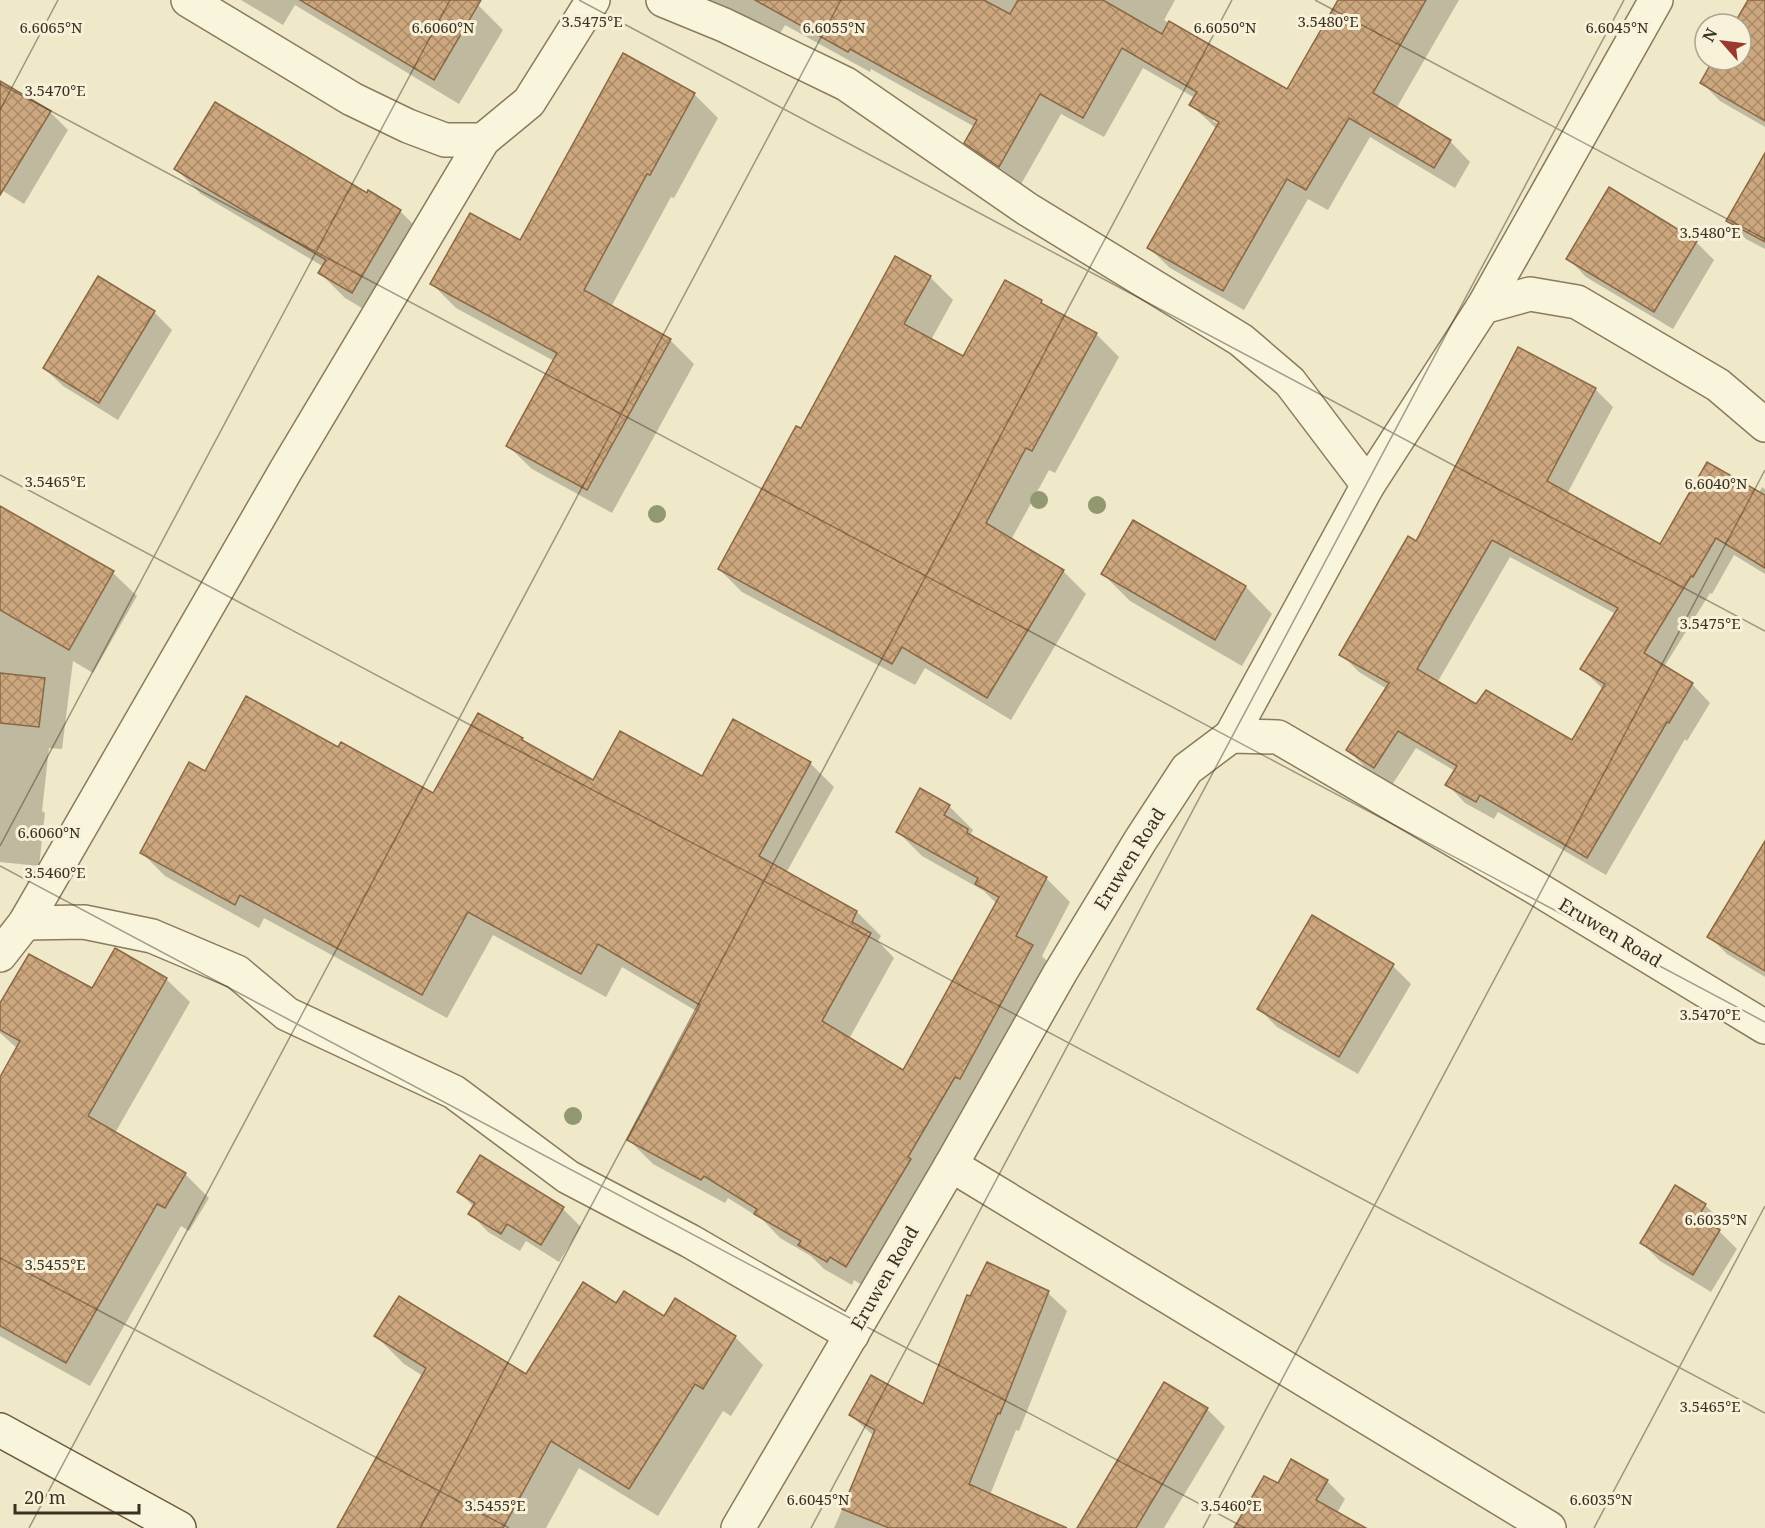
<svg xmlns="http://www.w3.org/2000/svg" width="1765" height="1528" font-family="'Noto Serif',serif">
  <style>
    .shadow { fill: #0003; fill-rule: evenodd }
    .building { fill: url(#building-cross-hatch); stroke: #8b6843; stroke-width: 1.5; fill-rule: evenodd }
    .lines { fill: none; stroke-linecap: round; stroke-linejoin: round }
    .street-casing { stroke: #8b7b5d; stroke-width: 36 }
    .secondary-casing { stroke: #6d5c40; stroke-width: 36 }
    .street { stroke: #f9f4dc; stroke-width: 33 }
    .secondary { stroke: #f9f4dc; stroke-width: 33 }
    .tree { fill: #929970 }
    .ticks { fill: none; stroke: #3c3121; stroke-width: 1.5; stroke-opacity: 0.45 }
    .labels { text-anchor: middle; stroke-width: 6; stroke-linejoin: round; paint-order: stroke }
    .street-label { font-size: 18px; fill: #3c3121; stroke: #f6f1d8 }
    .ticks-label { font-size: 15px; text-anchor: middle; fill: #3c3121; stroke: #f6f1d8; stroke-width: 6; stroke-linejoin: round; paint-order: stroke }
  </style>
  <defs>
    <pattern id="building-cross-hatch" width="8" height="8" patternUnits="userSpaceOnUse" patternTransform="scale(1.5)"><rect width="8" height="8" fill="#cda87f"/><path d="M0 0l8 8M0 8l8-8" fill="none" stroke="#a88968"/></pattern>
  </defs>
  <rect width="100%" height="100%" fill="#efe8c9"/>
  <g class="shadow">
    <path d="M 241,0 L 469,0 L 478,5 L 503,30 L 459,104 L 295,5 L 283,25 Z"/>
    <path d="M 709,0 L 1175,0 L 1164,20 L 1287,91 L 1339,0 L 1459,0 L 1396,109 L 1450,141 L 1470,162 L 1455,188 L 1370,137 L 1328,210 L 1308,199 L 1244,310 L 1170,268 L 1149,248 L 1217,129 L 1191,105 L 1195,98 L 1143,68 L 1104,137 L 1061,114 L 1020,186 L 987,163 L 966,143 L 975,127 L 871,69 L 870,72 L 785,25 L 777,39 L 725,16 ZM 1213,117 L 1226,125 L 1225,127 L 1213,121 Z"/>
    <path d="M 1750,0 L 1765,0 L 1765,127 L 1720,101 L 1702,83 L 1715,60 L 1741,60 L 1741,24 L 1736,24 Z"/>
    <path d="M 623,55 L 694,94 L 718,118 L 674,198 L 671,197 L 611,307 L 670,340 L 694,364 L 612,513 L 532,469 L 508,446 L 554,361 L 456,308 L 432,284 L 520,242 Z"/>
    <path d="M 0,82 L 50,112 L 68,130 L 24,204 L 0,189 Z"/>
    <path d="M 1765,156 L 1765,249 L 1746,239 L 1728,221 Z"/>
    <path d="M 176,169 L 367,195 L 400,211 L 425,236 L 377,317 L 345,298 L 320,273 L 324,267 L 201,194 Z"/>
    <path d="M 1696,242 L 1714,260 L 1673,329 L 1586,277 L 1568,258 Z"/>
    <path d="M 930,277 L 953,300 L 931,340 L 963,358 L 1041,302 L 1048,308 L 1096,334 L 1119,357 L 1055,473 L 1049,470 L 1011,540 L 1063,571 L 1086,594 L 1011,720 L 925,668 L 915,685 L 742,592 L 719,569 L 801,430 Z"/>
    <path d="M 154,312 L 172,330 L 118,420 L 63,386 L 44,368 Z"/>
    <path d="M 1595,389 L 1613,407 L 1567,494 L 1660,546 L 1759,493 L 1762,487 L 1765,489 L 1765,574 L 1734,555 L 1712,594 L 1710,593 L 1664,667 L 1692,684 L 1710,703 L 1687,741 L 1685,739 L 1606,875 L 1498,812 L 1494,819 L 1465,803 L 1447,784 L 1455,771 L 1416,748 L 1392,785 L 1366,768 L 1348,750 L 1387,689 L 1359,672 L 1341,654 L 1417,543 ZM 1510,557 L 1616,614 L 1582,669 L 1603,689 L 1572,742 L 1477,706 L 1437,683 Z"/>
    <path d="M 0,508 L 113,573 L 137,596 L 93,673 L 73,661 L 62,749 L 49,748 L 42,811 L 45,813 L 39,866 L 0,862 Z"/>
    <path d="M 1133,522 L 1246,587 L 1272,614 L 1242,666 L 1130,601 L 1103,574 Z"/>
    <path d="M 522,739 L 529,746 L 594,782 L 703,778 L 810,763 L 834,787 L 786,873 L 857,912 L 881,936 L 878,941 L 894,958 L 849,1039 L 904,1072 L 997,904 L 984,891 L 922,856 L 898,832 L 949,806 L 973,830 L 971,834 L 977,840 L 1046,878 L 1070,902 L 1042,956 L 1056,970 L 870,1290 L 854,1280 L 852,1285 L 824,1269 L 811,1256 L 780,1238 L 763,1220 L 728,1198 L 725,1203 L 653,1164 L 629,1140 L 698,1012 L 622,967 L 606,997 L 493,935 L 447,1018 L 264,918 L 259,928 L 165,876 L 141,852 L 206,773 L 339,749 L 434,795 Z"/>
    <path d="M 1765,844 L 1765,977 L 1727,954 L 1709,936 Z"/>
    <path d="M 1393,966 L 1411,984 L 1358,1074 L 1277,1027 L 1259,1009 Z"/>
    <path d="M 166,979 L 190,1002 L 115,1133 L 185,1174 L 209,1198 L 189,1231 L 181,1226 L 90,1386 L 0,1336 L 0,1080 L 18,1049 L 0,1033 L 0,1006 Z"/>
    <path d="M 459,1192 L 563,1209 L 581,1227 L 559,1262 L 526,1241 L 520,1251 L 488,1232 L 470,1213 L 474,1207 Z"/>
    <path d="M 1705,1205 L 1723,1223 L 1719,1231 L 1737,1249 L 1711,1292 L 1660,1261 L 1642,1243 Z"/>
    <path d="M 988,1264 L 1048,1293 L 1067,1311 L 1019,1431 L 1016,1430 L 990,1495 L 1064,1528 L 834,1528 L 874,1436 L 850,1415 L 923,1406 Z"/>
    <path d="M 617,1305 L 735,1337 L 763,1365 L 731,1416 L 723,1411 L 658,1516 L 579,1468 L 546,1528 L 338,1528 L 423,1376 L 404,1364 L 376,1336 L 526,1376 Z"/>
    <path d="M 1207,1409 L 1225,1427 L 1164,1528 L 1078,1528 Z"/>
    <path d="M 1327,1481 L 1345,1499 L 1337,1513 L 1352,1528 L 1236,1528 L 1278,1485 Z"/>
  </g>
  <g class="building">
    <path d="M 300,0 L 481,0 L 434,80 Z"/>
    <path d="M 755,0 L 984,0 L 1010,14 L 1018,0 L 1103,0 L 1162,34 L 1169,21 L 1287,89 L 1338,0 L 1426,0 L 1373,93 L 1451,140 L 1434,168 L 1349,118 L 1306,190 L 1287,179 L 1223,291 L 1147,248 L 1219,122 L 1189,105 L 1197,92 L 1122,48 L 1083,118 L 1040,94 L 999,167 L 964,143 L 977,120 L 850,49 L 848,52 Z"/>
    <path d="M 1748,0 L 1765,0 L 1765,121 L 1700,83 L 1713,60 L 1741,60 L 1741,24 L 1734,24 Z"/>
    <path d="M 623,53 L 695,93 L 650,175 L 647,174 L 584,290 L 671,339 L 587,490 L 506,446 L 557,353 L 430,284 L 470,213 L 520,240 Z"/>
    <path d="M 0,81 L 51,111 L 0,195 Z"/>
    <path d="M 215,102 L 367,193 L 368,190 L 401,210 L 352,293 L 318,273 L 326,260 L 174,169 Z"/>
    <path d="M 1765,153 L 1765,242 L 1726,221 Z"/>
    <path d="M 1609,187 L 1697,241 L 1654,312 L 1566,259 Z"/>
    <path d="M 895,256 L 931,276 L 904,324 L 963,356 L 1005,280 L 1042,300 L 1041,303 L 1097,333 L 1032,451 L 1026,448 L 986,523 L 1064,570 L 987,698 L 902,647 L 892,664 L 718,569 L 796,426 L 801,428 Z"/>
    <path d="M 98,276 L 155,311 L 99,403 L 43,368 Z"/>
    <path d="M 1518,347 L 1596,388 L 1547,481 L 1660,544 L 1707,462 L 1765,495 L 1765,568 L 1716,538 L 1693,577 L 1691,576 L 1644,653 L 1693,683 L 1669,723 L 1667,722 L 1587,858 L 1480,795 L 1476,802 L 1445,785 L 1457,766 L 1398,731 L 1374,768 L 1346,750 L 1389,683 L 1339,655 L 1408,536 L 1416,541 ZM 1492,540 L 1618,608 L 1580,669 L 1605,684 L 1572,740 L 1486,690 L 1476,704 L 1417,669 Z"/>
    <path d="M 0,506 L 114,571 L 69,650 L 0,610 Z"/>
    <path d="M 1133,520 L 1246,586 L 1215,640 L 1101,574 Z"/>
    <path d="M 0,673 L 45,678 L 39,727 L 0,723 Z"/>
    <path d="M 246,696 L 338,747 L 341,742 L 433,793 L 478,713 L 523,738 L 522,740 L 593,780 L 620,731 L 702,776 L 733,719 L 811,762 L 759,856 L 857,911 L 852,922 L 871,933 L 822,1021 L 903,1070 L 999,897 L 975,884 L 978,878 L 896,832 L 920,788 L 950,805 L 944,815 L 968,829 L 967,833 L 1047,877 L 1016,936 L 1033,945 L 960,1079 L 955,1077 L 908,1157 L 911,1159 L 846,1267 L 830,1257 L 827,1262 L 798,1245 L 801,1241 L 754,1214 L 757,1209 L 704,1176 L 701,1180 L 627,1140 L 700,1005 L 598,944 L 581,974 L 468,912 L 422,995 L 240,895 L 235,905 L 140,853 L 189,762 L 205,771 Z"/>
    <path d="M 1765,841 L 1765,971 L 1707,937 Z"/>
    <path d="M 1312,915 L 1394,964 L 1339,1057 L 1257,1009 Z"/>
    <path d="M 115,948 L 167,978 L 88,1116 L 186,1173 L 165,1208 L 157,1204 L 66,1363 L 0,1326 L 0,1077 L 20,1041 L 0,1030 L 0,1003 L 29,954 L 92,988 Z"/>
    <path d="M 480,1155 L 564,1207 L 541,1245 L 507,1224 L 501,1234 L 468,1214 L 475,1203 L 457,1192 Z"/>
    <path d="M 1675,1185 L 1706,1204 L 1698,1217 L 1720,1230 L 1693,1275 L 1640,1243 Z"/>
    <path d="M 987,1262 L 1049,1291 L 1000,1414 L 998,1413 L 969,1484 L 1067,1528 L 889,1528 L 842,1509 L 875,1430 L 849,1415 L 871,1375 L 923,1404 L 967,1295 L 970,1296 Z"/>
    <path d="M 583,1282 L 616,1303 L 624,1291 L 664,1316 L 675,1298 L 736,1336 L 703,1389 L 695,1384 L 629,1489 L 551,1441 L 503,1528 L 337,1528 L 426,1368 L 374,1336 L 399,1296 L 526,1374 Z"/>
    <path d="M 1164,1382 L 1208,1408 L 1136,1528 L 1077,1528 Z"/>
    <path d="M 1291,1459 L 1328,1480 L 1316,1500 L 1366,1528 L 1234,1528 L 1264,1476 L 1278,1483 Z"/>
  </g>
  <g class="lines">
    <defs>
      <g id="street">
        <path d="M 188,0 L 352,99 L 408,126 L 445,140 L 483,140"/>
        <path d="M 663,0 L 724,25 L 846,84 L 1027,209 L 1241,340 L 1290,382 L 1368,485"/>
        <path d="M 1483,307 L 1530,294 L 1577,302 L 1718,385 L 1765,425"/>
        <path d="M 1231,736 L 1368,485 L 1483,307 L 1656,0"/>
        <path d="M 25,923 L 84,922 L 152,936 L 237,972 L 287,1014 L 454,1092 L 568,1177 L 690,1241 L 852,1335"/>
        <path d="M 0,955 L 25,923 L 286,470 L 483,140 L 529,102 L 593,0"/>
        <path d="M 951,1165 L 1549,1528"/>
        <path d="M 738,1528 L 951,1165 L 1060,973 L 1140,841 L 1187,769 L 1231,736 L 1278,737 L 1536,888 L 1765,1027"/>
      </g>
      <path id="secondary" d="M 0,1430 L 179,1528"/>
    </defs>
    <use href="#street" class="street-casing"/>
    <use href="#secondary" class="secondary-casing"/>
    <use href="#street" class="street"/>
    <use href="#secondary" class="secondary"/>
  </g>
  <g class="tree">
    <circle cx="1039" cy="500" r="9"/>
    <circle cx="1097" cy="505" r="9"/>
    <circle cx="657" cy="514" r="9"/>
    <circle cx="573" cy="1116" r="9"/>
  </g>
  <path class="ticks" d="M 579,0 L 1765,631M 1315,0 L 1765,239M 0,84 L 1765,1022M 0,110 L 58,0M 0,475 L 1765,1413M 0,846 L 450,0M 0,866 L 1245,1528M 0,1258 L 509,1528M 29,1528 L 841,0M 420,1528 L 1232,0M 811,1528 L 1624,0M 1203,1528 L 1765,470M 1594,1528 L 1765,1206"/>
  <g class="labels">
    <g class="street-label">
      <text transform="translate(1130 859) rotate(-58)" y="6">Eruwen Road</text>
      <text transform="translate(1610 933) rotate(31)" y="6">Eruwen Road</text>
      <text transform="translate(885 1278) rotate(-60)" y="6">Eruwen Road</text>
    </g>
  </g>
  <g class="ticks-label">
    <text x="592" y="27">3.5475°E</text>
    <text x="1328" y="27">3.5480°E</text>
    <text x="51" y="33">6.6065°N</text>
    <text x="443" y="33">6.6060°N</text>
    <text x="834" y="33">6.6055°N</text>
    <text x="1225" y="33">6.6050°N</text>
    <text x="1617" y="33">6.6045°N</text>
    <text x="55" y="96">3.5470°E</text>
    <text x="1710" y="238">3.5480°E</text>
    <text x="55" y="487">3.5465°E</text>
    <text x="1716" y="489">6.6040°N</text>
    <text x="1710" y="629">3.5475°E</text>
    <text x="49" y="838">6.6060°N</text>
    <text x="55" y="878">3.5460°E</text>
    <text x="1710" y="1020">3.5470°E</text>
    <text x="1716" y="1225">6.6035°N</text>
    <text x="55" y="1270">3.5455°E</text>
    <text x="1710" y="1412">3.5465°E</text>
    <text x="818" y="1505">6.6045°N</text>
    <text x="1601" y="1505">6.6035°N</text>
    <text x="495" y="1511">3.5455°E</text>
    <text x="1231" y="1511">3.5460°E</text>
  </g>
  <g transform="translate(1723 42) rotate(298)"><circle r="28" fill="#f6f1d8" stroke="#aca48f" stroke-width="1.5"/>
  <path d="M0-4.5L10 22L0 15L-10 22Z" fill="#9a392d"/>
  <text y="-9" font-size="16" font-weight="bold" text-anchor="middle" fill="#3c3121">N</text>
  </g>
  <path d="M15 1504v9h124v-9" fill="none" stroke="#3c3121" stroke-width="3"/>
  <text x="24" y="1504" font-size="18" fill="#3c3121" stroke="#f6f1d8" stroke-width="4.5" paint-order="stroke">20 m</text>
</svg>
